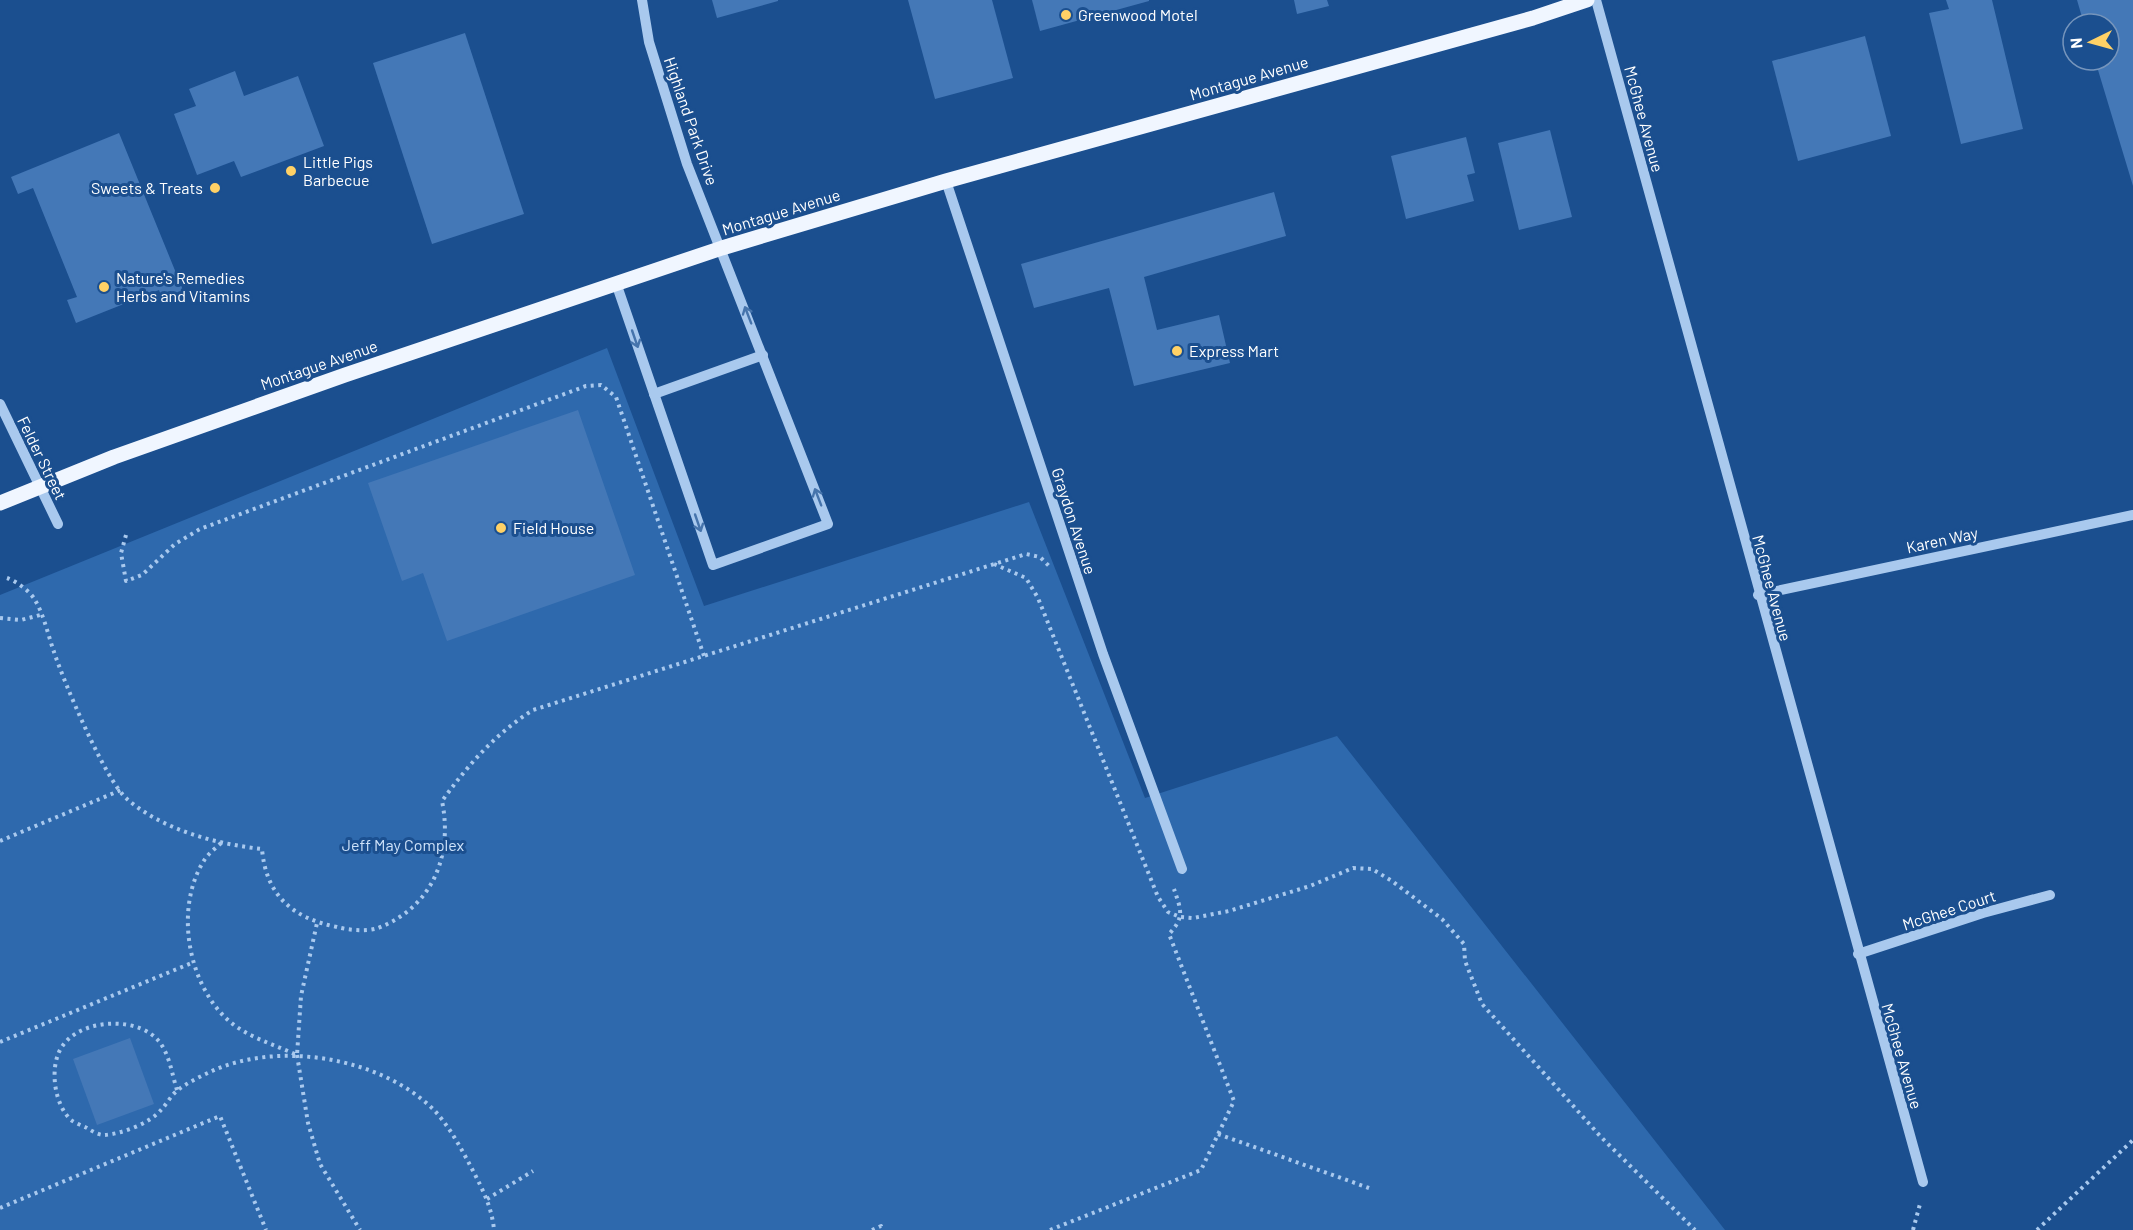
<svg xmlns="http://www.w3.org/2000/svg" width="2133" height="1230" font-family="Barlow,sans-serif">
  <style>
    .green { fill: #2e69ad }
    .building { fill: #4478b7 }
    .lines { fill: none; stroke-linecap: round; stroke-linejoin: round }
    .path { stroke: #a9c9ee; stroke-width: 4; stroke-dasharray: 3 4.5; stroke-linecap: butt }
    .minor { stroke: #a9c9ee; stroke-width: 10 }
    .major { stroke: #f0f6ff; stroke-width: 15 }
    .oneway { stroke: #4674ac }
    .poi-dot { fill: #ffd166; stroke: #1b4f8f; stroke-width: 2 }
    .labels { text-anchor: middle; stroke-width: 6; stroke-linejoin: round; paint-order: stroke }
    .poi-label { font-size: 16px; fill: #fff; stroke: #1b4f8f; text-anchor: start }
    .street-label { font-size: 16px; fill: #fff; stroke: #1b4f8f }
    .park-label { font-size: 16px; fill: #cfe3fa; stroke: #1b4f8f }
  </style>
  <rect width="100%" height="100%" fill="#1b4f8f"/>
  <path class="green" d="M 607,348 L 704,606 L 1029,502 L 1145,798 L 1337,736 L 1725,1230 L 0,1230 L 0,595 Z"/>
  <g class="building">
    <path d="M 712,0 L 778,0 L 778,1 L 717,18 Z"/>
    <path d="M 908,0 L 992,0 L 1013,78 L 935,99 Z"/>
    <path d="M 1032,0 L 1149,0 L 1149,1 L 1040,31 Z"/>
    <path d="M 1294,0 L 1327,0 L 1329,6 L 1297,14 Z"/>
    <path d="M 1946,0 L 1992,0 L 2023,129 L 1961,144 L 1929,13 L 1949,9 Z"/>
    <path d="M 2077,0 L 2133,0 L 2133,186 L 2095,60 L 2109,60 L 2109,24 L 2084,24 Z"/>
    <path d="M 465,33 L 524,214 L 432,244 L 373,63 Z"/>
    <path d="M 1865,36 L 1891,136 L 1798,161 L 1772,61 Z"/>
    <path d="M 235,71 L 244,96 L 298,76 L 324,146 L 241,177 L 234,161 L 197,175 L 174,114 L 196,106 L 189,89 Z"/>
    <path d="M 1550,130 L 1572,217 L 1519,230 L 1498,143 Z"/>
    <path d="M 119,133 L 185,295 L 164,303 L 159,290 L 76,323 L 67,300 L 77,297 L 33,188 L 18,194 L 11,177 Z"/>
    <path d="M 1466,137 L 1475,173 L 1467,175 L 1474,201 L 1406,219 L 1391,156 Z"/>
    <path d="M 1274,192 L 1286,236 L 1144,277 L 1157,330 L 1219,315 L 1230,363 L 1134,386 L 1109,288 L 1034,308 L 1021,264 Z"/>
    <path d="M 578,410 L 635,575 L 447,641 L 423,573 L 402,581 L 368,483 Z"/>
    <path d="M 130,1038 L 154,1104 L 97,1125 L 73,1059 Z"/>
  </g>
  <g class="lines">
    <g class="path">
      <path d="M 126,535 L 121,553 L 126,581 L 142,575 L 175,544 L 200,529 L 586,386 L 601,385 L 616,397 L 704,656"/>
      <path d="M 994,564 L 1026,578 L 1038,598 L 1158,897 L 1168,912 L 1180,917 L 1193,918 L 1229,911 L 1310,886 L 1353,868 L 1372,869 L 1392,881 L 1442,919 L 1464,944 L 1465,961 L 1482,1004 L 1601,1137 L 1695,1230"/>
      <path d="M 7,578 C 16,581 30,591 35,600 C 44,615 48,635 54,652 C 64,682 105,780 127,799 C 163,830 216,844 262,849 C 266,895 292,918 337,927 C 348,930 366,932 378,928 C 433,907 453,855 442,801 C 468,765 495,734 533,710 L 1026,554 L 1040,557 L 1049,566"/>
      <path d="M 0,618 L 21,620 L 40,615"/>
      <path d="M 0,841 L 121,790"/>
      <path d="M 221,843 C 216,848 209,853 205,859 C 174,906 187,983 228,1020 C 247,1037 273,1044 297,1055 L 301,996 L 317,923"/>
      <path d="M 0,1042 L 194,962"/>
      <path d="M 297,1055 L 308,1123 L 320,1164 L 360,1230"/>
      <path d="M 177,1090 C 171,1072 169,1046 151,1034 C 126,1016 73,1021 59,1052 C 50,1072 55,1105 71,1120 C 75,1123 83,1126 87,1128 C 92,1131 98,1135 104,1135 C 121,1134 149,1124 161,1110 C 167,1104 171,1095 178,1090 C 187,1083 199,1077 210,1072 C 277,1040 381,1057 434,1110 C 449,1126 461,1148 471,1167 C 482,1188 492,1207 494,1230"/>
      <path d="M 1218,1134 L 1369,1188"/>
      <path d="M 487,1199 L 533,1171"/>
      <path d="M 0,1208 L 220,1116 L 266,1230"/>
      <path d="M 872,1230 L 881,1226 L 883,1230"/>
      <path d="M 1050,1230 L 1201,1170 L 1234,1101 L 1169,934 C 1185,917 1181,910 1174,889"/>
      <path d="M 1913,1230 L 1920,1204"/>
      <path d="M 2037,1230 L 2133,1140"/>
    </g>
    <g class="minor">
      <path d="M 1596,0 L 1923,1182"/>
      <path d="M 946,181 L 1103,654 L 1182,869"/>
      <path d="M 616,283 L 713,565 L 828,524 L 687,164 L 649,42 L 642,0"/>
      <path d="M 654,394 L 763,355"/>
      <path d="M 0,404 L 58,524"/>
      <path d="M 1758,595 L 2133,515"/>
      <path d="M 1858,954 L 1983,913 L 2050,895"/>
    </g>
    <path class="major" d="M 0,503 L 114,457 L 345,375 L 722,248 L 946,181 L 1533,18 L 1587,0"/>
  </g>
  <defs><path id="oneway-shaft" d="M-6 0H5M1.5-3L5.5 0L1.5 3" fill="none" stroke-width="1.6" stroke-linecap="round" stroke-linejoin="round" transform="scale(1.5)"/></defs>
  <g class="oneway">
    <use href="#oneway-shaft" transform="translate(748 315) rotate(-111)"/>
    <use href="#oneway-shaft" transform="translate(635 339) rotate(71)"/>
    <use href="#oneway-shaft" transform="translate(818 497) rotate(-111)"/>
    <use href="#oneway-shaft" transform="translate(698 523) rotate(71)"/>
  </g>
  <g class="poi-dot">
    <circle cx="1066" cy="15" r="6"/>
    <circle cx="291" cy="171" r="6"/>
    <circle cx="215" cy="188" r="6"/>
    <circle cx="104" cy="287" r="6"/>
    <circle cx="1177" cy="351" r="6"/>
    <circle cx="501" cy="528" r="6"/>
  </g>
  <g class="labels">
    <g class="poi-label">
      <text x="1078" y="21">Greenwood Motel</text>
      <text x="303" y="168">Little Pigs<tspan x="303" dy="18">Barbecue</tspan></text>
      <text x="203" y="194" text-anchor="end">Sweets &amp; Treats</text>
      <text x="116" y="284">Nature's Remedies<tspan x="116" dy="18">Herbs and Vitamins</tspan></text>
      <text x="1189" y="357">Express Mart</text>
      <text x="513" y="534">Field House</text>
    </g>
    <g class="street-label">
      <text transform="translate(1249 78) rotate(-16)" y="6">Montague Avenue</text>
      <text transform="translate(1644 119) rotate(75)" y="6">McGhee Avenue</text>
      <text transform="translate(691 121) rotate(71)" y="6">Highland Park Drive</text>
      <text transform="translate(781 212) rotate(-17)" y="6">Montague Avenue</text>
      <text transform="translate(319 365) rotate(-19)" y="6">Montague Avenue</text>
      <text transform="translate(42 458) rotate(64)" y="6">Felder Street</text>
      <text transform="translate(1074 521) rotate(72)" y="6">Graydon Avenue</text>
      <text transform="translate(1942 540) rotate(-12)" y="6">Karen Way</text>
      <text transform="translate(1772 588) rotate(75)" y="6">McGhee Avenue</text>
      <text transform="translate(1949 910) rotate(-18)" y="6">McGhee Court</text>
      <text transform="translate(1902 1056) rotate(74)" y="6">McGhee Avenue</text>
    </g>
    <g class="park-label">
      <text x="403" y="851">Jeff May Complex</text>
    </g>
  </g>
  <g transform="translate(2091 42) rotate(265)"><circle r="28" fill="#1b4f8f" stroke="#7695bc" stroke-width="1.5"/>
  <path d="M0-4.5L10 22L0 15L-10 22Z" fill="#ffd166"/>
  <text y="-9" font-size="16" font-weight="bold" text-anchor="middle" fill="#ffffff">N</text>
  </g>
</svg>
